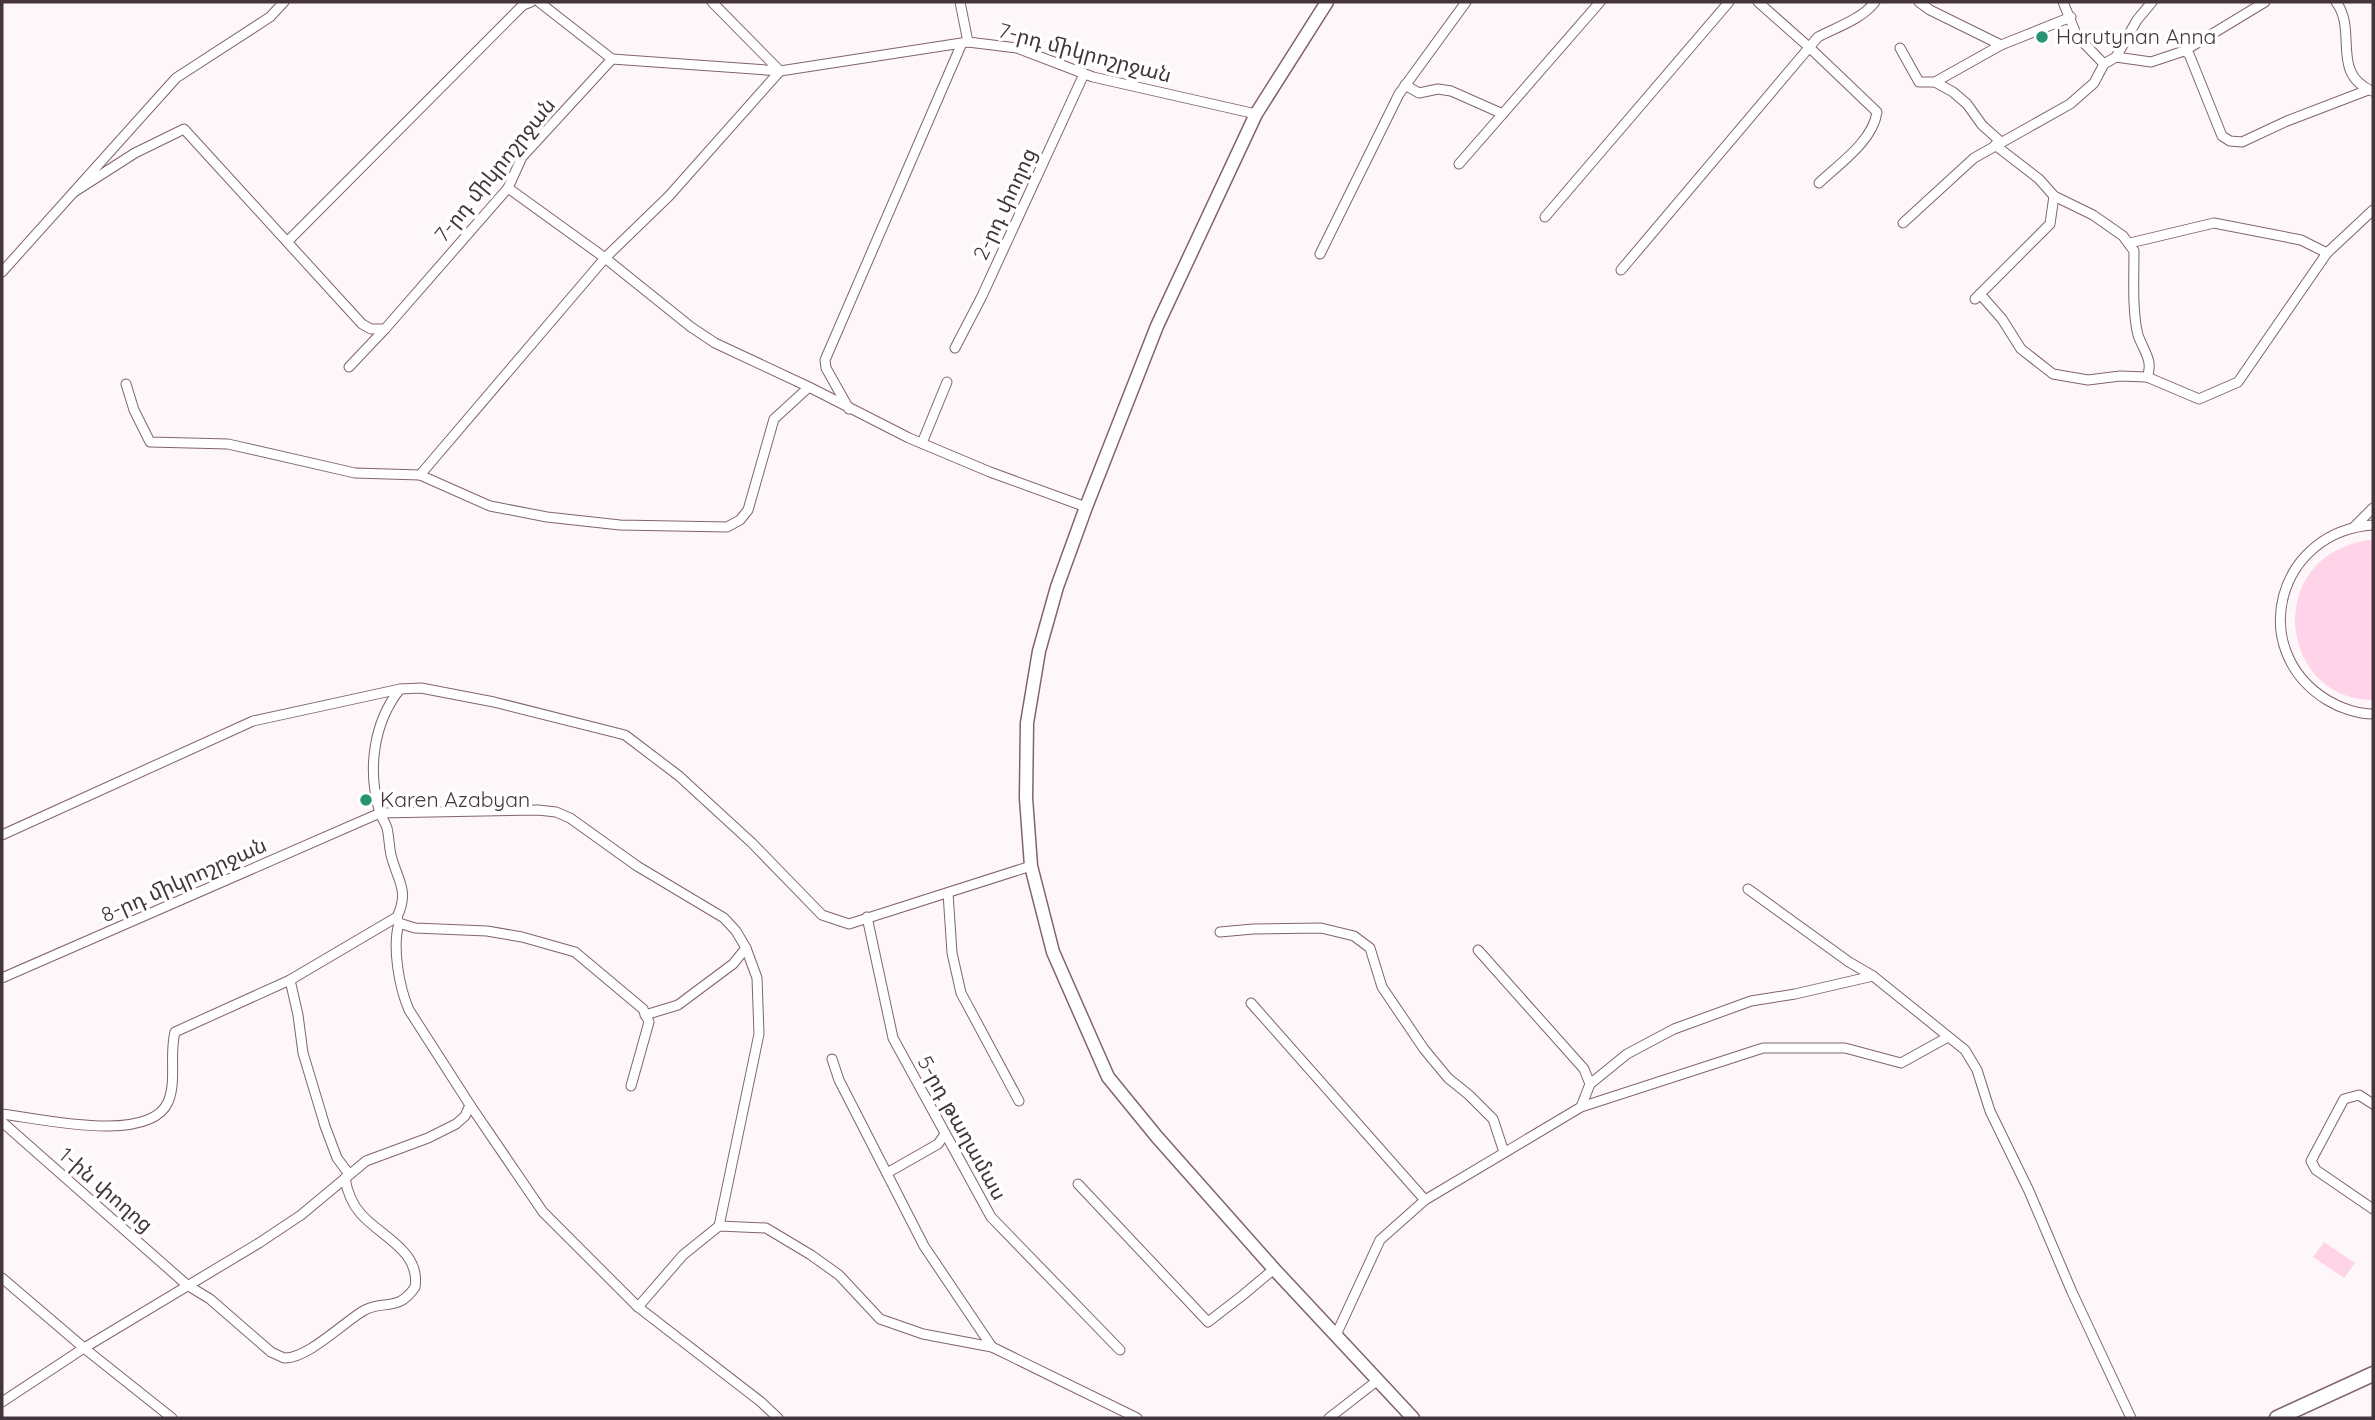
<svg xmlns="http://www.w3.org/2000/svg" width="2375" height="1420" font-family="Quicksand,'Noto Sans Armenian',sans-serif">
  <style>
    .green { fill: #ffd3e8 }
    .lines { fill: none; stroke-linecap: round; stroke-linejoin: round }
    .minor-casing { stroke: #826272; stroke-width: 11 }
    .secondary-casing { stroke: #826272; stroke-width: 15 }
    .primary-casing { stroke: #826272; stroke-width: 17 }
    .minor { stroke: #fff; stroke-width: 9 }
    .secondary { stroke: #fff; stroke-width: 12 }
    .primary { stroke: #fff; stroke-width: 14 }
    .poi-dot { fill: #299473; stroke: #fff; stroke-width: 2.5 }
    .labels { text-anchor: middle; stroke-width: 7; stroke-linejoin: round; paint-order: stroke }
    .poi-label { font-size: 21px; fill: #44353c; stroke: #fff; text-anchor: start }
    .street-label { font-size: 21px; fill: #44353c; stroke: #fff }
  </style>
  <rect width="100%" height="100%" fill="#fef7fa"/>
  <g class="green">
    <path d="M 2367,540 L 2373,540 L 2373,700 C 2281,701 2260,559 2367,540 Z"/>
    <path d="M 2324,1242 L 2355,1263 L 2344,1278 L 2313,1257 Z"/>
  </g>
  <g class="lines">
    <defs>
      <g id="minor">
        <path d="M 539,2 L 612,59"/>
        <path d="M 712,2 L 780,71 L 968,42 L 1017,48 L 1093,77 L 1256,114"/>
        <path d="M 960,2 L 968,42"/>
        <path d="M 1758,2 L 1810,48 L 1877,112 C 1873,141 1839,164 1819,183"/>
        <path d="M 1919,2 L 1930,10 L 2001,45 L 2071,17"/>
        <path d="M 2063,2 L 2077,36 L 2104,64"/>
        <path d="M 2336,2 C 2358,31 2330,73 2372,91"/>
        <path d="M 1900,48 L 1919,82 L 1935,82 L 2001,45"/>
        <path d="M 2184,51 L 2265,2"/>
        <path d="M 2116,57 L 2137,20 L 2152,2"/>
        <path d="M 1935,82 L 1953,92 L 1967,104 L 1982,125 L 2001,142"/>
        <path d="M 1405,85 L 1419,93 L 1438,89 L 1451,91 L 1503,114"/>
        <path d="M 1459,164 L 1600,2"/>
        <path d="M 508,188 L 605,258 L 691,327 L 715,343 L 809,387 L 909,438 L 990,472 L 1086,507"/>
        <path d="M 74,192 L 135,153 L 184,129 L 362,324 L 371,329 L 385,329"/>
        <path d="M 1545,217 L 1729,2"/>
        <path d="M 1903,223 L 1974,158 L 2070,104 L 2094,83 L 2104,64 L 2116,57 L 2151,62 L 2184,51 L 2189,54 L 2222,136 L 2230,141 L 2242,142 L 2287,121 L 2368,90"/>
        <path d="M 288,241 L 523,5 L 531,2"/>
        <path d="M 2130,243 L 2214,223 L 2301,240 L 2327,253"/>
        <path d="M 1320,254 L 1399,94 L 1466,2"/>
        <path d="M 1621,270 L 1818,37 C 1837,27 1862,19 1875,2"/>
        <path d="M 2,272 L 176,78 L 270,17 L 284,2"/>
        <path d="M 1980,294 L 2002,319 L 2021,349 L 2053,374 L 2088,380 L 2120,376 L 2147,377 C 2154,361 2143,350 2138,335 C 2132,312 2134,275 2134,251 L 2123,236 L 2093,215 L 2054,196 L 2039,179 L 1995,145"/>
        <path d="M 1975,299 L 2050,224 L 2054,196"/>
        <path d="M 955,348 L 982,296 L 1084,74"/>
        <path d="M 349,367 L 385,329 L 508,188 L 522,157 L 612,59 L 780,71 L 669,196 L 605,258 L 420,475"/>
        <path d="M 2147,377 L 2199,399 L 2238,382 L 2327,253 L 2373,210"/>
        <path d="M 126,384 L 134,410 L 150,442 L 228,444 L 355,473 L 420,475 L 490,506 L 547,517 L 620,525 L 727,527 L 740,520 L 748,510 L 774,419 L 809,387"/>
        <path d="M 849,409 L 826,368 L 825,360 L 962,43"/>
        <path d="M 922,443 L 947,382"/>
        <path d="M 2373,525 C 2278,531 2245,649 2327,700 C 2340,708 2358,714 2373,714"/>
        <path d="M 2355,526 L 2373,508"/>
        <path d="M 2,835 L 253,721 L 400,689 L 421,688 L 494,702 L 625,735 L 679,776 L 752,843 L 822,915 L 849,924 L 1031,866"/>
        <path d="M 1748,889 L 1849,962 L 1873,976 L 1965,1050 L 1977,1070 L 1990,1111 L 2029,1191 L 2072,1292 L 2131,1418"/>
        <path d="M 948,893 L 952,953 L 961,993 L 1019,1101"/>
        <path d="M 867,917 L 893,1038 L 991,1217 L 1120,1350"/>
        <path d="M 397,918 L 399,923 L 415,928 L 487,931 L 522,937 L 575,952 L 643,1009 L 649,1022 L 631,1086"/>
        <path d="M 399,923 C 392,947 399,987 409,1010 L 470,1105 L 543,1212 L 638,1307 L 761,1402 L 778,1418"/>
        <path d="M 1220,932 L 1253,929 L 1321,928 L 1354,936 L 1370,948 L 1382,987 L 1424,1049 L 1448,1078 L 1469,1095 L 1493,1119 L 1504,1152"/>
        <path d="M 1478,950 L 1584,1069 L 1590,1084 L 1581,1107"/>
        <path d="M 2,978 L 380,813 L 538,810 L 556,812 L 570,818 L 637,866 L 724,918 L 736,931 L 746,948 L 757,978 L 759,1034 L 719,1226"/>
        <path d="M 290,980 L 298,1015 L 303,1053 L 325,1126 L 337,1158 L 349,1174"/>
        <path d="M 1251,1003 L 1425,1200"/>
        <path d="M 645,1015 L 678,1005 L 733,964 L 746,948"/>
        <path d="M 832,1059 L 839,1080 L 924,1246 L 992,1347"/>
        <path d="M 1590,1084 L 1627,1054 L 1674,1029 L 1751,1001 L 1795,994 L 1873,976"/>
        <path d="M 2373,1104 L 2359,1095 L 2344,1099 L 2311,1161 L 2316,1170 L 2373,1209"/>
        <path d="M 2,1114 C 38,1118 149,1145 168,1102 C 177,1081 169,1055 175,1032 L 290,980 L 397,917 C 410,890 397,880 391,855 C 389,846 389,836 387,828 C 385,822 382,818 380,813 C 367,771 373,723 400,689"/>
        <path d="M 2,1122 L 187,1285 L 210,1299 L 271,1352 L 284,1358 C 307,1359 343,1323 363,1311 C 382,1299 398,1313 415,1287 C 421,1251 380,1236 361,1214 C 352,1204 347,1191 345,1178"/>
        <path d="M 887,1173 L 938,1144 L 945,1134"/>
        <path d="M 1078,1184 L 1208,1322 L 1243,1295 L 1274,1269"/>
        <path d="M 2,1278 L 84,1348 L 172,1418"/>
        <path d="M 638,1307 L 683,1255 L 719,1226 L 766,1228 L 811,1255 L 839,1275 L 880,1319 L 923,1334 L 992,1347 L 1137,1418"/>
        <path d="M 1336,1335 L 1380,1240 L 1425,1200 L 1581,1107 L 1763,1048 L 1845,1048 L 1901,1063 L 1948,1037"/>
        <path d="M 2,1402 L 84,1348 L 259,1243 L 301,1215 L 366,1161 L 428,1138 L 456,1124 L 465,1116 L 470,1105"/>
        <path d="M 1329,1418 L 1378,1380"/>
      </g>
      <path id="secondary" d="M 1327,2 L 1256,114 L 1157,326 L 1086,507 L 1057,587 L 1039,651 L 1027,723 L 1026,798 L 1031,866 L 1053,952 L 1108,1077 L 1157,1137 L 1274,1269 L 1413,1418"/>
      <path id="primary" d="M 2277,1418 L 2373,1374"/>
    </defs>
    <use href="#minor" class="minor-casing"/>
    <use href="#secondary" class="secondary-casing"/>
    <use href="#primary" class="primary-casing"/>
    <use href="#minor" class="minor"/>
    <use href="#secondary" class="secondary"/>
    <use href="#primary" class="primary"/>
  </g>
  <g class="poi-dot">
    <circle cx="2042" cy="37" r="7"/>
    <circle cx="366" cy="800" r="7"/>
  </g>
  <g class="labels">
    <g class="poi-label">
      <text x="2056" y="44">Harutynan Anna</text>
      <text x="380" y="807">Karen Azabyan</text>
    </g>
    <g class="street-label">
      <text transform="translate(1085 53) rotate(15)" y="7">7-րդ միկրոշրջան</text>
      <text transform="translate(495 170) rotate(-51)" y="7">7-րդ միկրոշրջան</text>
      <text transform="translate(1005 204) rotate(-65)" y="7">2-րդ փողոց</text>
      <text transform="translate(184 880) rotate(-24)" y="7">8-րդ միկրոշրջան</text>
      <text transform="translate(962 1128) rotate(61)" y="7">5-րդ թաղամաս</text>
      <text transform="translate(106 1190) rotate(41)" y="7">1-ին փողոց</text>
    </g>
  </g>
  <rect width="2375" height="1420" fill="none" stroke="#44353c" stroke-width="7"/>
</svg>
